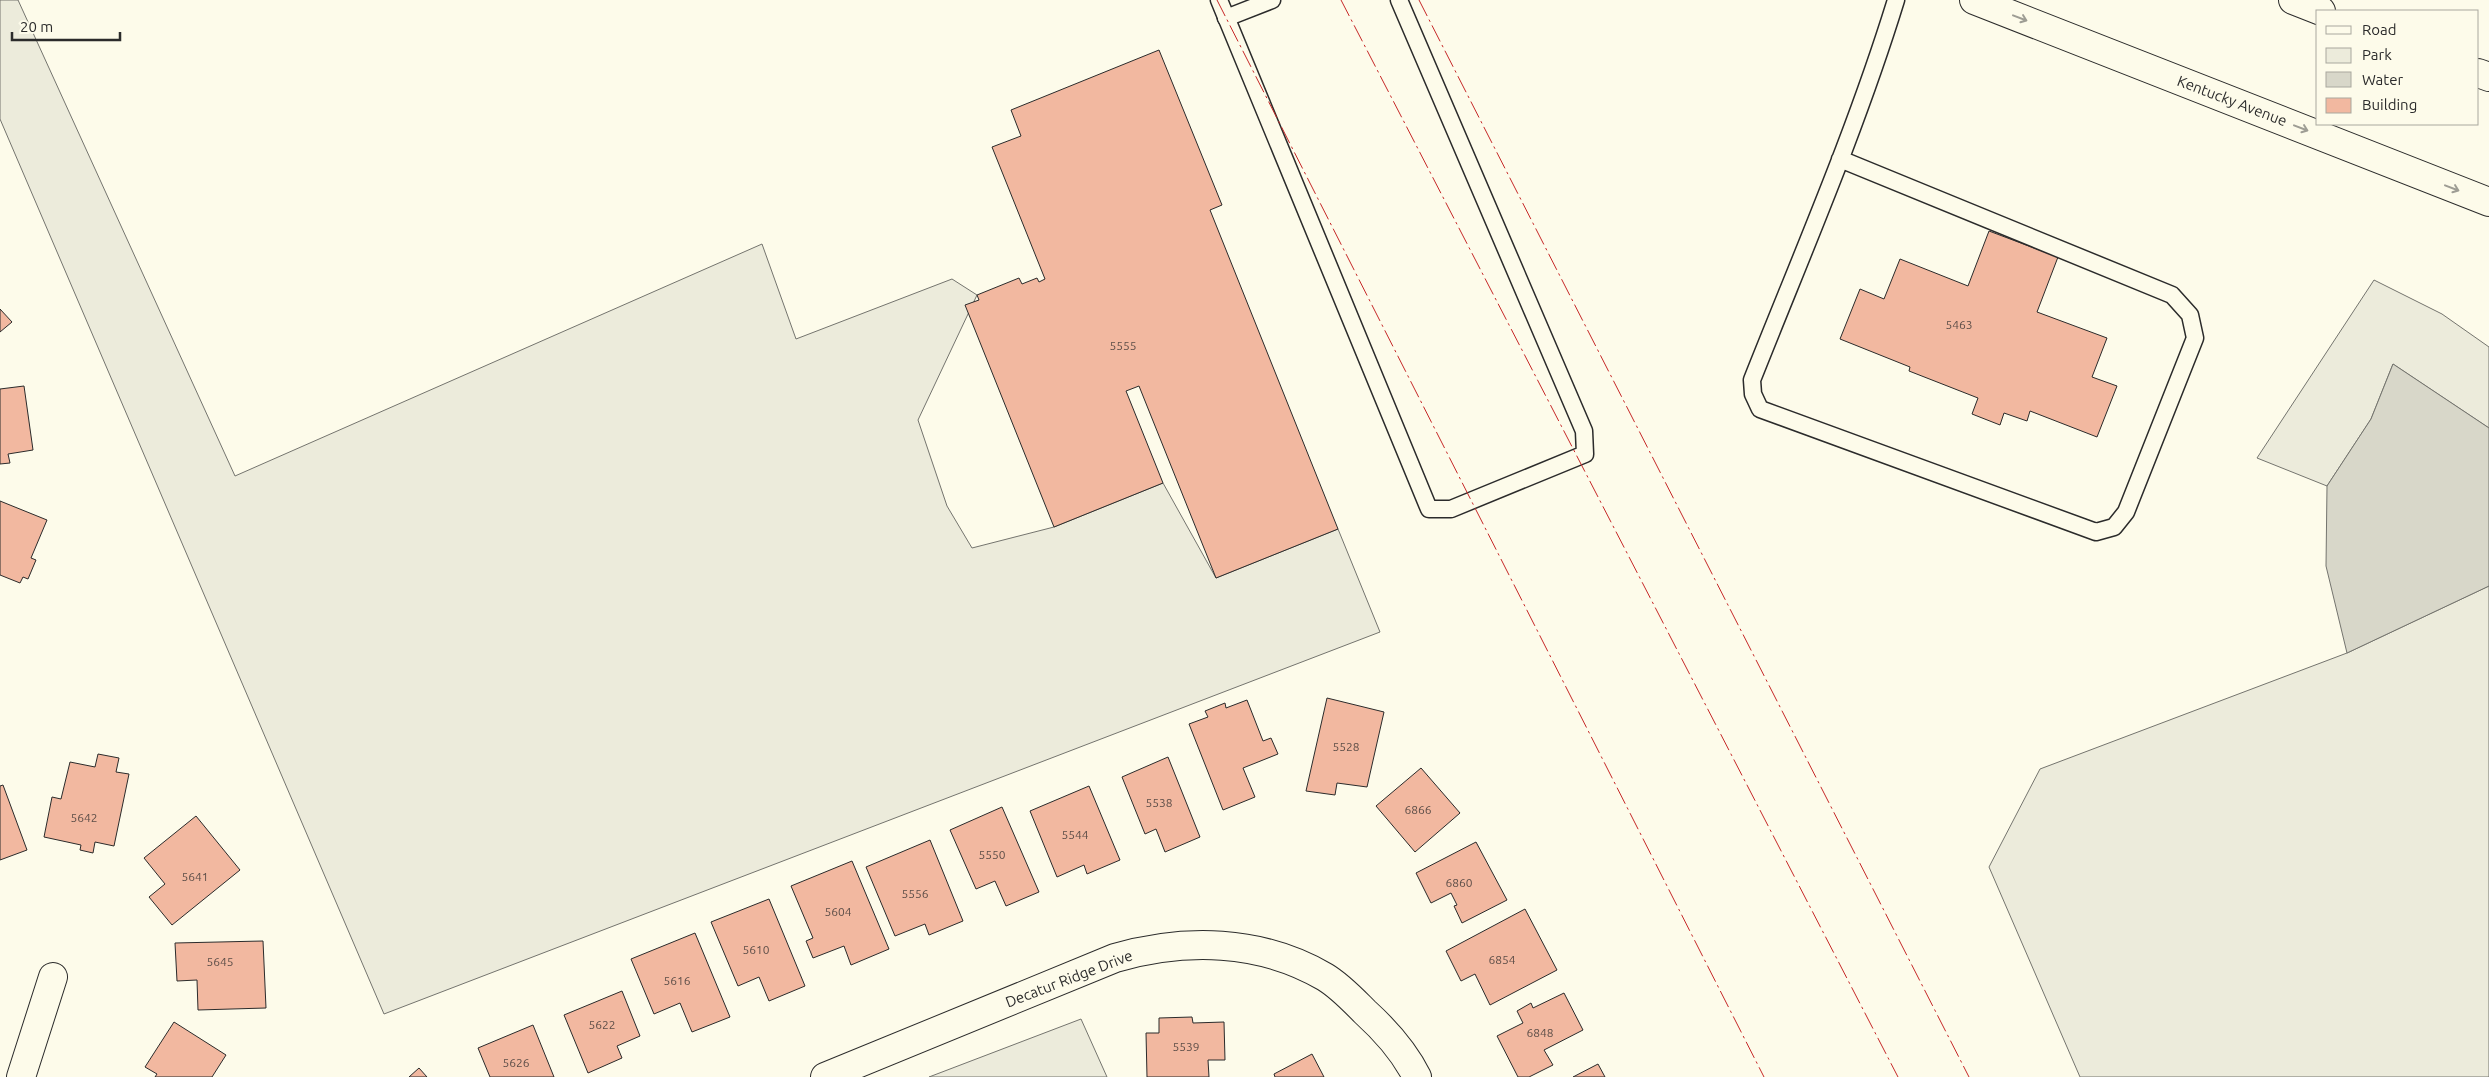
<svg xmlns="http://www.w3.org/2000/svg" width="2489" height="1077" font-family="Ubuntu,sans-serif">
  <style>
    .green { fill: #ecebdb; stroke: #74746e }
    .water { fill: #d8d7c9; stroke: #74746e }
    .building { fill: #f2b8a0; stroke: #2b2b2b }
    .lines { fill: none; stroke-linecap: round; stroke-linejoin: round }
    .lane-casing { stroke: #2b2b2b; stroke-width: 19 }
    .street-casing { stroke: #2b2b2b; stroke-width: 30 }
    .primary-casing { stroke: #2b2b2b; stroke-width: 30 }
    .lane { stroke: #fdfbea; stroke-width: 16 }
    .street { stroke: #fdfbea; stroke-width: 28 }
    .primary { stroke: #fdfbea; stroke-width: 28 }
    .power { stroke: #c62828; stroke-width: 1; stroke-dasharray: 18 4 2.5 4; stroke-linecap: butt }
    .oneway { stroke: #9e9d94 }
    .labels { text-anchor: middle; stroke-width: 4; stroke-linejoin: round; paint-order: stroke }
    .number-label { font-size: 12px; fill: #5d4e48 }
    .street-label { font-size: 15px; fill: #2b2b2b; stroke: #fdfbea }
  </style>
  <rect width="100%" height="100%" fill="#fdfbea"/>
  <g class="green">
    <path d="M 0,0 L 18,0 L 235,476 L 762,244 L 796,339 L 952,279 L 977,295 L 918,420 L 947,506 L 972,548 L 1054,527 L 1163,483 L 1216,578 L 1338,529 L 1380,632 L 384,1014 L 0,119 Z"/>
    <path d="M 2374,280 L 2442,314 L 2489,347 L 2489,428 L 2393,364 L 2371,419 L 2327,486 L 2257,458 Z"/>
    <path d="M 2489,586 L 2489,1077 L 2080,1077 L 1989,867 L 2040,769 L 2347,653 Z"/>
    <path d="M 1081,1019 L 1107,1077 L 929,1077 Z"/>
  </g>
  <path class="water" d="M 2393,364 L 2489,428 L 2489,586 L 2347,653 L 2326,566 L 2327,486 L 2371,419 Z"/>
  <g class="building">
    <path d="M 1159,50 L 1222,205 L 1210,210 L 1338,529 L 1216,578 L 1139,386 L 1126,391 L 1163,483 L 1054,527 L 965,305 L 979,300 L 977,295 L 1019,278 L 1022,284 L 1037,278 L 1039,282 L 1045,279 L 992,147 L 1021,136 L 1011,110 Z"/>
    <path d="M 1989,231 L 2058,257 L 2037,312 L 2107,338 L 2092,377 L 2117,386 L 2097,437 L 2030,411 L 2027,421 L 2004,413 L 2000,425 L 1972,414 L 1978,398 L 1909,371 L 1910,367 L 1840,339 L 1860,289 L 1884,299 L 1900,259 L 1968,286 Z"/>
    <path d="M 0,309 L 12,322 L 0,332 Z"/>
    <path d="M 24,386 L 33,450 L 8,454 L 10,463 L 0,464 L 0,389 Z"/>
    <path d="M 0,501 L 47,520 L 31,558 L 36,560 L 28,579 L 23,577 L 20,583 L 0,575 Z"/>
    <path d="M 1327,698 L 1384,712 L 1367,787 L 1337,783 L 1335,795 L 1306,791 Z"/>
    <path d="M 1247,700 L 1263,741 L 1271,738 L 1278,754 L 1243,768 L 1255,797 L 1223,810 L 1189,724 L 1208,717 L 1205,711 L 1225,703 L 1226,708 Z"/>
    <path d="M 98,754 L 119,758 L 116,772 L 129,774 L 114,846 L 95,842 L 93,853 L 80,850 L 81,845 L 44,837 L 52,797 L 61,799 L 70,762 L 95,767 Z"/>
    <path d="M 1168,757 L 1200,837 L 1165,852 L 1156,829 L 1145,834 L 1122,777 Z"/>
    <path d="M 1421,768 L 1460,813 L 1415,852 L 1376,806 Z"/>
    <path d="M 3,785 L 27,850 L 0,860 L 0,786 Z"/>
    <path d="M 1089,786 L 1120,860 L 1087,874 L 1084,865 L 1057,877 L 1030,811 Z"/>
    <path d="M 1002,807 L 1039,892 L 1006,906 L 995,881 L 976,889 L 950,830 Z"/>
    <path d="M 196,816 L 240,870 L 172,925 L 149,897 L 165,884 L 144,858 Z"/>
    <path d="M 930,840 L 963,921 L 929,935 L 925,924 L 895,936 L 866,867 Z"/>
    <path d="M 1476,842 L 1507,900 L 1462,923 L 1454,906 L 1457,905 L 1451,893 L 1431,903 L 1416,873 Z"/>
    <path d="M 852,861 L 889,949 L 851,965 L 844,946 L 813,958 L 806,941 L 813,938 L 791,886 Z"/>
    <path d="M 769,899 L 805,986 L 769,1001 L 759,977 L 738,986 L 711,922 Z"/>
    <path d="M 1525,909 L 1557,970 L 1490,1005 L 1475,974 L 1461,981 L 1446,951 Z"/>
    <path d="M 695,933 L 730,1017 L 692,1032 L 680,1003 L 654,1014 L 631,959 Z"/>
    <path d="M 263,941 L 266,1008 L 198,1010 L 197,980 L 177,981 L 175,943 Z"/>
    <path d="M 622,991 L 640,1036 L 617,1046 L 622,1058 L 588,1073 L 564,1015 Z"/>
    <path d="M 1564,993 L 1583,1030 L 1544,1050 L 1553,1065 L 1529,1077 L 1518,1077 L 1497,1036 L 1523,1023 L 1517,1011 L 1531,1003 L 1533,1008 Z"/>
    <path d="M 1192,1017 L 1193,1023 L 1224,1022 L 1225,1060 L 1208,1060 L 1209,1077 L 1147,1077 L 1146,1033 L 1159,1033 L 1159,1018 Z"/>
    <path d="M 174,1022 L 226,1055 L 212,1077 L 155,1077 L 157,1074 L 145,1067 Z"/>
    <path d="M 533,1025 L 554,1077 L 490,1077 L 478,1048 Z"/>
    <path d="M 1312,1054 L 1324,1077 L 1275,1077 L 1274,1074 Z"/>
    <path d="M 1598,1064 L 1605,1077 L 1573,1077 Z"/>
    <path d="M 419,1068 L 427,1077 L 409,1077 Z"/>
  </g>
  <g class="lines">
    <defs>
      <g id="lane">
        <path d="M 1219,0 L 1429,509 L 1451,509 L 1585,454 L 1584,431 L 1399,0"/>
        <path d="M 1226,18 L 1272,0"/>
        <path d="M 1840,159 L 2172,295 L 2190,315 L 2195,338 L 2126,512 L 2114,527 L 2096,532 L 1760,409 L 1753,394 L 1752,380 C 1802,254 1856,130 1896,0"/>
      </g>
      <g id="street">
        <path d="M 21,1077 L 53,977"/>
        <path d="M 825,1077 L 1115,958 C 1185,938 1260,939 1325,977 C 1340,986 1353,1000 1365,1012 C 1386,1031 1404,1051 1417,1077"/>
      </g>
      <g id="primary">
        <path d="M 1974,0 L 2489,202"/>
        <path d="M 2293,0 L 2321,11"/>
        <path d="M 2478,73 L 2489,77"/>
      </g>
    </defs>
    <use href="#lane" class="lane-casing"/>
    <use href="#street" class="street-casing"/>
    <use href="#primary" class="primary-casing"/>
    <use href="#lane" class="lane"/>
    <use href="#street" class="street"/>
    <use href="#primary" class="primary"/>
    <g class="power">
      <path d="M 1217,0 L 1764,1077"/>
      <path d="M 1341,0 L 1898,1077"/>
      <path d="M 1419,0 L 1969,1077"/>
    </g>
  </g>
  <defs><path id="oneway-shaft" d="M-6 0H5M1.5-3L5.5 0L1.5 3" fill="none" stroke-width="1.6" stroke-linecap="round" stroke-linejoin="round" transform="scale(1.25)"/></defs>
  <g class="oneway">
    <use href="#oneway-shaft" transform="translate(2020 18) rotate(21)"/>
    <use href="#oneway-shaft" transform="translate(2301 128) rotate(21)"/>
    <use href="#oneway-shaft" transform="translate(2452 188) rotate(21)"/>
  </g>
  <g class="labels">
    <g class="number-label">
      <text x="1959" y="329">5463</text>
      <text x="1123" y="350">5555</text>
      <text x="1346" y="751">5528</text>
      <text x="1159" y="807">5538</text>
      <text x="1418" y="814">6866</text>
      <text x="84" y="822">5642</text>
      <text x="1075" y="839">5544</text>
      <text x="992" y="859">5550</text>
      <text x="195" y="881">5641</text>
      <text x="1459" y="887">6860</text>
      <text x="915" y="898">5556</text>
      <text x="838" y="916">5604</text>
      <text x="756" y="954">5610</text>
      <text x="1502" y="964">6854</text>
      <text x="220" y="966">5645</text>
      <text x="677" y="985">5616</text>
      <text x="602" y="1029">5622</text>
      <text x="1540" y="1037">6848</text>
      <text x="1186" y="1051">5539</text>
      <text x="516" y="1067">5626</text>
    </g>
    <g class="street-label">
      <text transform="translate(2232 101) rotate(21)" y="5">Kentucky Avenue</text>
      <text transform="translate(1069 979) rotate(-21)" y="5">Decatur Ridge Drive</text>
    </g>
  </g>
  <rect x="2316" y="10" width="162" height="115" fill="#fdfbea" stroke="#a9a89e"/>
  <rect x="2326" y="26" width="25" height="8" fill="#fdfbea" stroke="#a9a89e"/>
  <text x="2362" y="35" font-size="15" fill="#2b2b2b">Road</text>
  <rect x="2326" y="48" width="25" height="15" fill="#ecebdb" stroke="#a9a89e"/>
  <text x="2362" y="60" font-size="15" fill="#2b2b2b">Park</text>
  <rect x="2326" y="72" width="25" height="15" fill="#d8d7c9" stroke="#a9a89e"/>
  <text x="2362" y="85" font-size="15" fill="#2b2b2b">Water</text>
  <rect x="2326" y="98" width="25" height="15" fill="#f2b8a0" stroke="#a9a89e"/>
  <text x="2362" y="110" font-size="15" fill="#2b2b2b">Building</text>
  <path d="M12 32v8h108v-8" fill="none" stroke="#2b2b2b" stroke-width="2.5"/>
  <text x="20" y="32" font-size="15" fill="#2b2b2b" stroke="#fdfbea" stroke-width="4" paint-order="stroke">20 m</text>
</svg>
